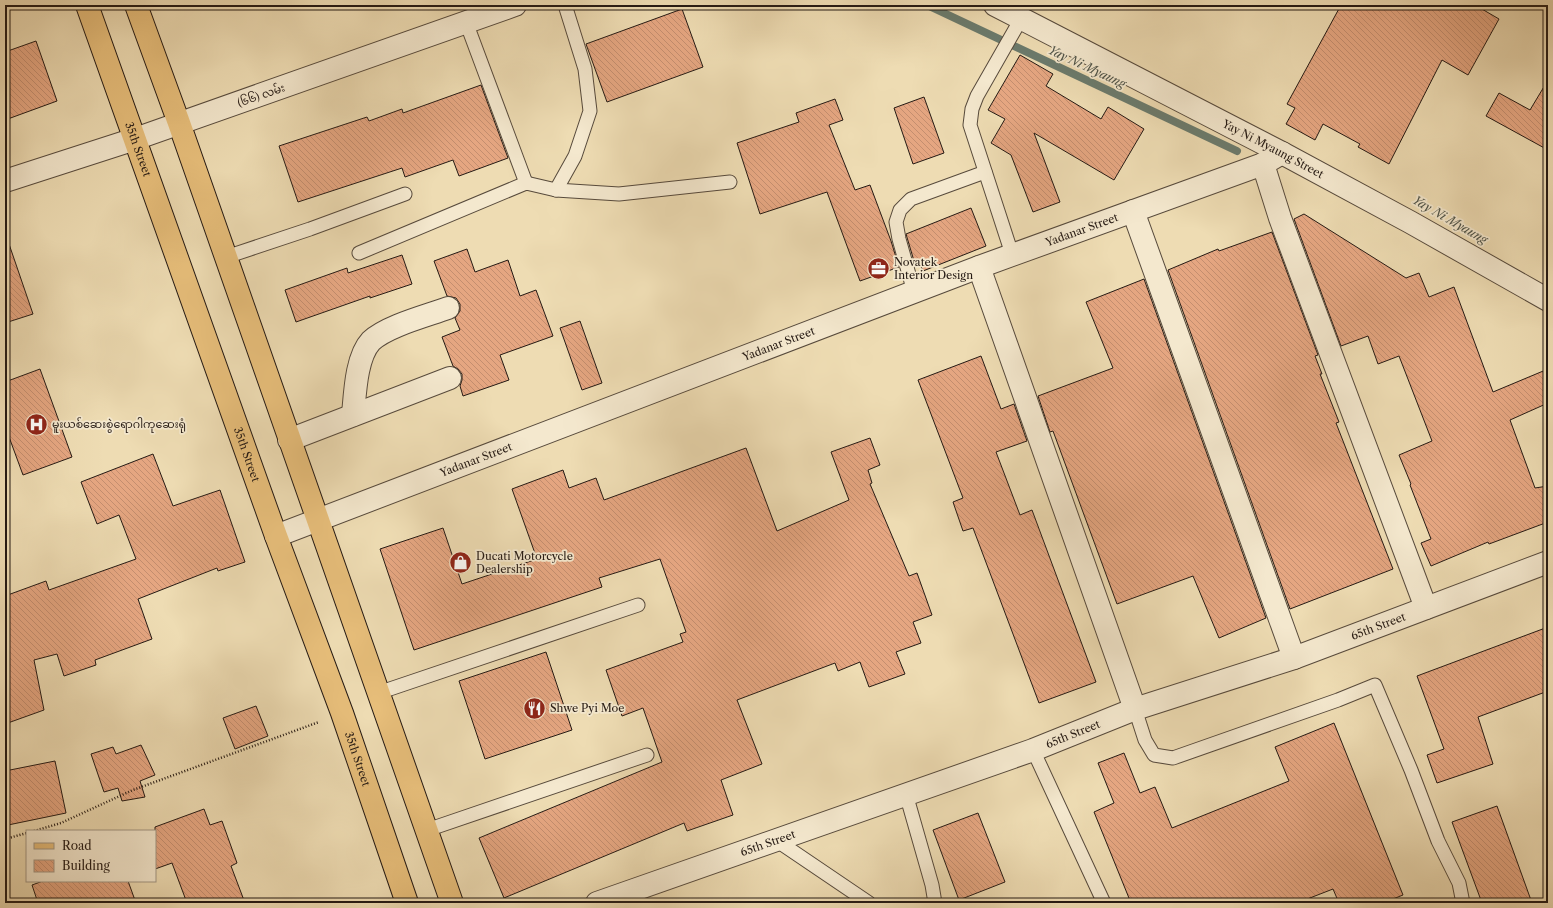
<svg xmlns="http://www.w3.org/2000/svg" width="1553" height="908" font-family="'Libre Caslon Text','Noto Sans Myanmar',serif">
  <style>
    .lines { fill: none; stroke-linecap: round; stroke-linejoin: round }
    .stream { stroke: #6b7b6d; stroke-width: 8 }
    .building { fill: url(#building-back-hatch); stroke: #251a14 }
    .service-casing { stroke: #574a3c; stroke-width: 15 }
    .minor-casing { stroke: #574a3c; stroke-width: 24 }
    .tertiary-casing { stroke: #574a3c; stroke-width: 24 }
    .primary-casing { stroke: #251a14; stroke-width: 24 }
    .path { stroke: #251a14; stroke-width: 2.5; stroke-dasharray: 1 2; stroke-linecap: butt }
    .service { stroke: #f4e8ce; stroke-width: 13 }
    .minor { stroke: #f4e8ce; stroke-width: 22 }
    .tertiary { stroke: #f4e8ce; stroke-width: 22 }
    .primary { stroke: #e7be7a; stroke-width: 22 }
    .labels { text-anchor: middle; stroke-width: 3.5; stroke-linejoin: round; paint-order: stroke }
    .street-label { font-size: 11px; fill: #251a14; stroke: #f4e8ce }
    .poi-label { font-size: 11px; fill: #251a14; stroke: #f4e8ce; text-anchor: start }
    .water-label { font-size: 12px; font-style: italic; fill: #4e5348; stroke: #f4e8ce }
  </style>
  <defs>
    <pattern id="building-back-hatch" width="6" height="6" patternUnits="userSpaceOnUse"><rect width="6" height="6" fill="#e5a681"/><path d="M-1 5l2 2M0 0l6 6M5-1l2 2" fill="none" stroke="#c48e6f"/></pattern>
  </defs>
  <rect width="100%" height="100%" fill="#eedcb3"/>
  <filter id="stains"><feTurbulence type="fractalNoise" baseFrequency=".005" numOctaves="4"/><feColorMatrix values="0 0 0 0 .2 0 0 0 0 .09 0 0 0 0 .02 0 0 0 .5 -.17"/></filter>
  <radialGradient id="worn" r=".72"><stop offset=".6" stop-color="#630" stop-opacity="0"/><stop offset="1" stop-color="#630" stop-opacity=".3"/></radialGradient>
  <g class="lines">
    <path class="stream" d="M 927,5 L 1237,151"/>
  </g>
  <g class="building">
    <path d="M 1341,5 L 1475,5 L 1499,19 L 1468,75 L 1442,60 L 1389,164 L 1358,147 L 1360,144 L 1323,124 L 1315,140 L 1286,124 L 1295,108 L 1287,104 Z"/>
    <path d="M 682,9 L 703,67 L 607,102 L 586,44 Z"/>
    <path d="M 36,41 L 57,101 L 5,120 L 5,52 Z"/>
    <path d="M 1020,55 L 1053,74 L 1046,86 L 1101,119 L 1108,107 L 1144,129 L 1114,180 L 1034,133 L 1060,202 L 1033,212 L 1011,155 L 991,143 L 1005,119 L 988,110 Z"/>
    <path d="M 1548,80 L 1548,150 L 1486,116 L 1499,93 L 1530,110 Z"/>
    <path d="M 481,85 L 508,158 L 459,176 L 453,160 L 405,177 L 402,168 L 298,202 L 279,146 L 367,117 L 369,121 L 402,109 L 403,113 Z"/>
    <path d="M 924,97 L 944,153 L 913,164 L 894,108 Z"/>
    <path d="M 835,99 L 843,120 L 829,125 L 855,190 L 870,185 L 891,241 L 899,267 L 860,281 L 827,192 L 760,214 L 737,143 L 799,122 L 796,113 Z"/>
    <path d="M 971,208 L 986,246 L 923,271 L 918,260 L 914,261 L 906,234 Z"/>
    <path d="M 1304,214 L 1406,278 L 1419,273 L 1429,297 L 1454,287 L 1493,392 L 1548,369 L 1548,403 L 1510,420 L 1535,488 L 1548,486 L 1548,522 L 1489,544 L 1488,542 L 1431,566 L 1421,543 L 1431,539 L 1410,485 L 1411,484 L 1399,455 L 1432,441 L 1399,356 L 1378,364 L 1368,336 L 1341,346 L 1294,219 Z"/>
    <path d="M 1272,232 L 1318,355 L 1315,356 L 1322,374 L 1320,374 L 1339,422 L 1336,423 L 1393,569 L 1290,609 L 1168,270 L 1218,249 L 1219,251 Z"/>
    <path d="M 5,244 L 9,244 L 33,314 L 5,323 Z"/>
    <path d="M 467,249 L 475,272 L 508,260 L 520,296 L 536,290 L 553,336 L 500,355 L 509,380 L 463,396 L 460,386 L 462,380 L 462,374 L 458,369 L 453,366 L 442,337 L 460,330 L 455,318 L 460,311 L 460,304 L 456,298 L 447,296 L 434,261 Z"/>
    <path d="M 402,255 L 412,284 L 370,298 L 370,296 L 296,322 L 285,290 L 347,268 L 348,273 Z"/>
    <path d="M 1144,279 L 1266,618 L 1219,638 L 1193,576 L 1117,604 L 1053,431 L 1050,432 L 1038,396 L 1113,368 L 1086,302 Z"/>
    <path d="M 580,321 L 602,383 L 582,390 L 560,328 Z"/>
    <path d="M 981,356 L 1001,409 L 1014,404 L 1027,441 L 996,452 L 1020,515 L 1032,510 L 1096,682 L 1039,703 L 973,528 L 963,531 L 953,502 L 963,498 L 918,380 Z"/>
    <path d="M 40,369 L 72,457 L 23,475 L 5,426 L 5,382 Z"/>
    <path d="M 870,438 L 880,465 L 868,470 L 872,483 L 870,484 L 909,576 L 917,573 L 932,615 L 913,622 L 921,643 L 896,652 L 905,674 L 869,687 L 860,662 L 838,671 L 835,663 L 737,700 L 762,764 L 721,780 L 733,815 L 687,831 L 684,823 L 504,898 L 479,838 L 662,762 L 643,708 L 622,716 L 606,670 L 683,642 L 680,634 L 686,632 L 660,559 L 599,578 L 602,587 L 414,650 L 380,549 L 443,528 L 462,584 L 537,559 L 512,489 L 563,470 L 569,488 L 596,478 L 604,500 L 746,448 L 777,531 L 849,500 L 831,452 Z"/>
    <path d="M 153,454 L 173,506 L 220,490 L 245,562 L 218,571 L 217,568 L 138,599 L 152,639 L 95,660 L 96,665 L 64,676 L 57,654 L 34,660 L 44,710 L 5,724 L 5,596 L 46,581 L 49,590 L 136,559 L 119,515 L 97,524 L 81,482 Z"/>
    <path d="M 1548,627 L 1548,691 L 1478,717 L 1493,764 L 1437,783 L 1427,755 L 1444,749 L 1417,676 Z"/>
    <path d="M 546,652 L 572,730 L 485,759 L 459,681 Z"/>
    <path d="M 256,706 L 268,736 L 235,749 L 223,718 Z"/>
    <path d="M 1334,723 L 1403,895 L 1383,903 L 1339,903 L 1333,889 L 1297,903 L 1131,903 L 1094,812 L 1114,803 L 1098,763 L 1124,753 L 1140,793 L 1155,787 L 1172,828 L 1289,781 L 1275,747 Z"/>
    <path d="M 141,745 L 155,775 L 140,781 L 145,797 L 122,801 L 118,788 L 104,792 L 91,754 L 113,747 L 116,754 Z"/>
    <path d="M 55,761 L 66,813 L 8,825 L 5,811 L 5,771 Z"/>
    <path d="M 1497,806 L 1532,903 L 1482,903 L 1452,822 Z"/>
    <path d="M 204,809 L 210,825 L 222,821 L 237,863 L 231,866 L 245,903 L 187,903 L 172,863 L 155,869 L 155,827 Z"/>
    <path d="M 978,813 L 1005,882 L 959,900 L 933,830 Z"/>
    <path d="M 43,881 L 128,881 L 136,903 L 38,903 L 32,885 Z"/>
  </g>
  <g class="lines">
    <defs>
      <g id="service">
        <path d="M 466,22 L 526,183"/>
        <path d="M 556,190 L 575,156 L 590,111 L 585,69 L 565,5"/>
        <path d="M 359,253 L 526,183 L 556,190 L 619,194 L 730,182"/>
        <path d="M 1012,254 L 970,125 L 972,109 L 977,96 L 1021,19"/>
        <path d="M 226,257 L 310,229 L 405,194"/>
        <path d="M 914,292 L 899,239 L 896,222 L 900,210 L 911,199 L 985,172"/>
        <path d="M 378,693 L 638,605"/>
        <path d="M 1135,709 L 1145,740 L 1154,755 L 1173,758 L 1338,700 L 1375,685 L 1411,770 L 1438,841 L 1459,883 L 1463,903"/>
        <path d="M 1033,750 L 1104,903"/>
        <path d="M 906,794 L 932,885 L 935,903"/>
        <path d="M 427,830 L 647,755"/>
        <path d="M 776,840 L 869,903"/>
      </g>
      <g id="minor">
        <path id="s1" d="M 995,5 L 1282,153 L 1410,222 L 1548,300"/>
        <path d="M 1263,164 L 1280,218 L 1426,608"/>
        <path d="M 1133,211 L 1294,658"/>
        <path d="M 979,267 L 1135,709"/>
        <path d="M 353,415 C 355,394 356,357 371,341 C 387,326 426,316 448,308"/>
        <path d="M 289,440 L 450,378"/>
        <path id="s2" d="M 276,536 L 979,267 L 1263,164 L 1282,153"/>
        <path id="s3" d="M 597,903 L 1033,750 L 1135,709 L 1294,658 L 1548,562"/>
      </g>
      <path id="tertiary" d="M 5,181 L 135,139 L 515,5"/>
      <g id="primary">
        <path id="s4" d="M 87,5 L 276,536 L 342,713 L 407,903"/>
        <path d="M 136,5 L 179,123 L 452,903"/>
      </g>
    </defs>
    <use href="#service" class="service-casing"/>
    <use href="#minor" class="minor-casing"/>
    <use href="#tertiary" class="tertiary-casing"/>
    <use href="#primary" class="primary-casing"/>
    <g class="path">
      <path d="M 34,831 L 61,823 L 133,790 L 319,722"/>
      <path d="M 5,839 L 27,833"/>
    </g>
    <use href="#service" class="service"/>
    <use href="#minor" class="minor"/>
    <use href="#tertiary" class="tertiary"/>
    <use href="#primary" class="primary"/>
  </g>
  <defs>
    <symbol id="office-disc" viewBox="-11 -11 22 22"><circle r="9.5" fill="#8f2418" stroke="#f4e8ce"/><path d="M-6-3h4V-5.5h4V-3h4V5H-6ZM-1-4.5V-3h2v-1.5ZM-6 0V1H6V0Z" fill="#fff"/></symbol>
    <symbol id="hospital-disc" viewBox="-11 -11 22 22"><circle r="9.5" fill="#8f2418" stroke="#f4e8ce"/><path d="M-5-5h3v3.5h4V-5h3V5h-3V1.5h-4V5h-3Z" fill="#fff"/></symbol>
    <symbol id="shop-disc" viewBox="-11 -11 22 22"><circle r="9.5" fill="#8f2418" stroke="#f4e8ce"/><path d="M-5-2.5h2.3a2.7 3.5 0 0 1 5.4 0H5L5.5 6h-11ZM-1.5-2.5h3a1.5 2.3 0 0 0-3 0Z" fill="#fff"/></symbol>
    <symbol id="restaurant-disc" viewBox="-11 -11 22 22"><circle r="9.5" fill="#8f2418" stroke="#f4e8ce"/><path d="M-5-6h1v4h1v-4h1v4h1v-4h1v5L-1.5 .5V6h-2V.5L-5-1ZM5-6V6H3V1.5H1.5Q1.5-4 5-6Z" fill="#fff"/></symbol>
  </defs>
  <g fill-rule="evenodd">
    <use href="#office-disc" x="866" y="256" width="25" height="25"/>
    <use href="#hospital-disc" x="24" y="412" width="25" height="25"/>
    <use href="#shop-disc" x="448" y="550" width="25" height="25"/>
    <use href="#restaurant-disc" x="522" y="696" width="25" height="25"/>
  </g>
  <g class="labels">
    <g class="street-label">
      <text transform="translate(261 95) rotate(-19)" y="4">(၆၆) လမ်း</text>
      <text dy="4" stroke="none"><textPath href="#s4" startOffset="153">35th Street</textPath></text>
      <text dy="4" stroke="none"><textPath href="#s1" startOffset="313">Yay Ni Myaung Street</textPath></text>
      <text dy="4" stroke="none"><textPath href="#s2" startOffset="862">Yadanar Street</textPath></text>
      <text dy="4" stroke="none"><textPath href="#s2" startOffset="538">Yadanar Street</textPath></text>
      <text dy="4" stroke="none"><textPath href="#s4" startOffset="477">35th Street</textPath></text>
      <text dy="4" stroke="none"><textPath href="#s2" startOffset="214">Yadanar Street</textPath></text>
      <text dy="4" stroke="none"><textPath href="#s3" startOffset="829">65th Street</textPath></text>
      <text dy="4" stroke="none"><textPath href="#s3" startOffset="505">65th Street</textPath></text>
      <text dy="4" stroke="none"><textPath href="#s4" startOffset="801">35th Street</textPath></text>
      <text dy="4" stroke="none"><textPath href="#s3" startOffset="181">65th Street</textPath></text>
    </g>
    <g class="poi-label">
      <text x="894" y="266">Novatek<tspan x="894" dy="13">Interior Design</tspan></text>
      <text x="52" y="428">မူးယစ်ဆေးစွဲရောဂါကုဆေးရုံ</text>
      <text x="476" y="560">Ducati Motorcycle<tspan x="476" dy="13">Dealership</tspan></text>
      <text x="550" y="712">Shwe Pyi Moe</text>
    </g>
    <g class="water-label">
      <text transform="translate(1087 67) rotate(25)" y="4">Yay Ni Myaung</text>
      <text transform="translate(1450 220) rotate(30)" y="4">Yay Ni Myaung</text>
    </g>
  </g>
  <rect width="1553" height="908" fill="none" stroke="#eedcb3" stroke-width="20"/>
  <rect x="6" y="6" width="1541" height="896" fill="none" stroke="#251a14" stroke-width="2"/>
  <rect x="10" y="10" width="1533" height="888" fill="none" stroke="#251a14"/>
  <rect x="26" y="830" width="130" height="52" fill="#f4e8ce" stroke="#a19684"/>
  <rect x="34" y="843" width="20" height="6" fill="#e7be7a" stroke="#a19684"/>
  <text x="62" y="850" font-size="12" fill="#251a14">Road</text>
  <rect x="34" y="860" width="20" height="12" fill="url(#building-back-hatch)" stroke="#a19684"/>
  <text x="62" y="870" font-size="12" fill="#251a14">Building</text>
  <rect width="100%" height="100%" filter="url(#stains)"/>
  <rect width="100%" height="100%" fill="url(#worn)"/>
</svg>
